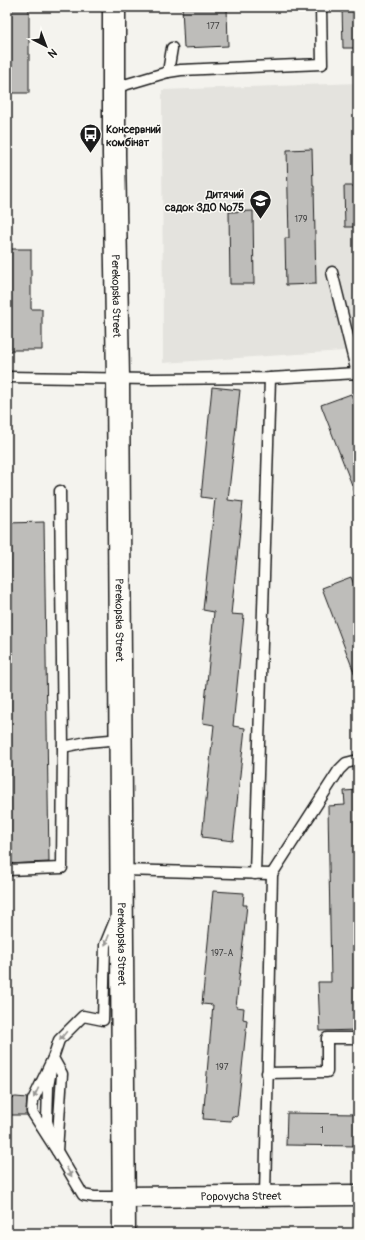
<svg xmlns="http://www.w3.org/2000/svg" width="365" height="1240" font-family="Pangolin,sans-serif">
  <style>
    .built { fill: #e4e3de }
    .building { fill: #bebdba; stroke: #1c1c1c }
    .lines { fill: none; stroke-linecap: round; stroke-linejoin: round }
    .lane-casing { stroke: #1c1c1c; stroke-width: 13 }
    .street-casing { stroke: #1c1c1c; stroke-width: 23 }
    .primary-casing { stroke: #1c1c1c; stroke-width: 25 }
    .lane { stroke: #fdfcf7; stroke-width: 10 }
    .street { stroke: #fdfcf7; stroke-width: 20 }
    .primary { stroke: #fdfcf7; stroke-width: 22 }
    .oneway { fill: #989794 }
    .labels { text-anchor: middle; stroke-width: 3; stroke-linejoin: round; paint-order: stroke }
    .number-label { font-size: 9px; fill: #444 }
    .poi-label { font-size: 11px; font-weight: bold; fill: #1c1c1c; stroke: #fdfcf7; text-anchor: start }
    .street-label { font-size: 11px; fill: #1c1c1c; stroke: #fdfcf7 }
  </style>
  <rect width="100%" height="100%" fill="#f4f3ee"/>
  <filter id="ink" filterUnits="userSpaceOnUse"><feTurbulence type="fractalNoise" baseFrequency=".025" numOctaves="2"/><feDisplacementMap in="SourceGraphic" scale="8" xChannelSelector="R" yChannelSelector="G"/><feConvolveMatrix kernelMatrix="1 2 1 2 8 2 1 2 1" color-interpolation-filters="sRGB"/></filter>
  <g filter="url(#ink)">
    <path class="built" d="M 358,83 L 358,350 L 163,363 L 162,90 Z"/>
    <g class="building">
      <rect x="7" y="7" width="22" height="86"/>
      <path d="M 182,7 L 227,7 L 228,46 L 184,48 Z"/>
      <path d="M 342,7 L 358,7 L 358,48 L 343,48 Z"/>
      <path d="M 312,149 L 313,186 L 314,186 L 316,284 L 286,285 L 285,238 L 289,238 L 287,150 Z"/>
      <path d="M 344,186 L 358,186 L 358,227 L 345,227 Z"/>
      <path d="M 253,211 L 254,284 L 230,284 L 229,212 Z"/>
      <path d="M 7,249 L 31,249 L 31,309 L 42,309 L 42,350 L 7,350 Z"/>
      <path d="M 212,387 L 240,390 L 228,500 L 243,502 L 231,614 L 244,615 L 233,726 L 245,728 L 233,841 L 202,837 L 214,725 L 203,723 L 214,612 L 203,610 L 215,499 L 201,497 Z"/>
      <path d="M 351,394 L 358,413 L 358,498 L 357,498 L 321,405 Z"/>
      <path d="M 44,522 L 49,862 L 7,864 L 7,523 Z"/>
      <path d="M 351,577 L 358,595 L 358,680 L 357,680 L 322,588 Z"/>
      <path d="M 358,790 L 358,1030 L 320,1031 L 318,982 L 331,982 L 328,806 L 345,805 L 344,791 Z"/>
      <path d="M 213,891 L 244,893 L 243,905 L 247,905 L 236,1007 L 244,1008 L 243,1019 L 247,1020 L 237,1117 L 232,1116 L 231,1121 L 203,1119 L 213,1005 L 202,1004 Z"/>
      <path d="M 16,1097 L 27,1098 L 26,1111 L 27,1115 L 7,1115 L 7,1098 Z"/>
      <path d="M 287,1113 L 358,1114 L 358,1146 L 286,1145 Z"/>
    </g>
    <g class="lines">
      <defs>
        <g id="lane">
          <path d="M 168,72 L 172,48"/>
          <path d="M 114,88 L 168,72 L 181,70 L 322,64 L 321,7"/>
          <path d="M 332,272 L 357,373"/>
          <path d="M 7,377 L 151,379 L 270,378 L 357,373 L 358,376"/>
          <path d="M 60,491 L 63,747"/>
          <path d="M 7,870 L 62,868 L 63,747 L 87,742 L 121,739"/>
          <path d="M 122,870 L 272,874"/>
          <path d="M 255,874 L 270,378"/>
          <path d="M 116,918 L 105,945 L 103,1020 L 83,1016 L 59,1040 L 53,1058 L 62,1074 L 57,1151 L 83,1195 L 94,1197 L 125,1197"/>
          <path d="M 53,1058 L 33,1100 L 32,1112 L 57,1151"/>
          <path d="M 51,1070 L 48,1087 L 47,1121 L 51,1135"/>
          <path d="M 267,1073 L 327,1072 L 327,1038 L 358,1038"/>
          <path d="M 265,1196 L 272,874 L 339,770 L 346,763 L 358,760"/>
        </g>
        <g id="street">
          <path id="s1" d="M 125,1197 L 358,1195"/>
        </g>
        <g id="primary">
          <path id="s2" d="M 114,7 L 114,154 L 118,378 L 124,1233"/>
        </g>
      </defs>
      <use href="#lane" class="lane-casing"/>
      <use href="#street" class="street-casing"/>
      <use href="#primary" class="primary-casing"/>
      <use href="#lane" class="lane"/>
      <use href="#street" class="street"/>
      <use href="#primary" class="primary"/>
    </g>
    <defs><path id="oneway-solid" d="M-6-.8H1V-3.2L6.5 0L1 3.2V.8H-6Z"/></defs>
    <g class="oneway">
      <use href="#oneway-solid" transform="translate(107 940) rotate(112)"/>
      <use href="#oneway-solid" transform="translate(63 1036) rotate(129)"/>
      <use href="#oneway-solid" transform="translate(36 1093) rotate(116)"/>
      <use href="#oneway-solid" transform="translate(69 1172) rotate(59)"/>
    </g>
  </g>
  <defs>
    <symbol id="bus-pin" viewBox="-11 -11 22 30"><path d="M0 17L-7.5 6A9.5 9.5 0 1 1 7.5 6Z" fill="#1c1c1c" stroke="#fdfcf7"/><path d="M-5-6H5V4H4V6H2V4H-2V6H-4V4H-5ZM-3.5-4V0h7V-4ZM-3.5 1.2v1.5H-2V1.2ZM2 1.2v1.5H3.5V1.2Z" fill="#fff"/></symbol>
    <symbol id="school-pin" viewBox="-11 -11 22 30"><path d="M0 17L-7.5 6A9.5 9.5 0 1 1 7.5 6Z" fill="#1c1c1c" stroke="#fdfcf7"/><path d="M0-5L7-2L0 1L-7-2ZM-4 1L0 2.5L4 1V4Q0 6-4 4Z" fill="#fff"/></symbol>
  </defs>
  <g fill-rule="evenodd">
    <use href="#bus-pin" x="78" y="122" width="25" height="34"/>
    <use href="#school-pin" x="248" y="188" width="25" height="34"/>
  </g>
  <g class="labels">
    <g class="number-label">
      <text x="213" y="29">177</text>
      <text x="301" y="222">179</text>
      <text x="222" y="956">197-А</text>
      <text x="222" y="1070">197</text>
      <text x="322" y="1133">1</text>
    </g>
    <g class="poi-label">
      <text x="106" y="133">Консервний<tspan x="106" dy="13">комбінат</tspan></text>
      <text x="244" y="198" text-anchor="end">Дитячий<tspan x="244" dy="13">садок ЗДО №75</tspan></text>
    </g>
    <g class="street-label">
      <text dy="4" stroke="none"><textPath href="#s2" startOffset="289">Perekopska Street</textPath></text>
      <text dy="4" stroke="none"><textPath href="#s2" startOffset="613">Perekopska Street</textPath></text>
      <text dy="4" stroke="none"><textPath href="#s2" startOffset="937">Perekopska Street</textPath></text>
      <text dy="4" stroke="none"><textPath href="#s1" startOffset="116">Popovycha Street</textPath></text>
    </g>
  </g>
  <rect width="365" height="1240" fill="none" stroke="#fdfcf7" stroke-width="24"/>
  <rect x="12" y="12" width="341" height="1216" fill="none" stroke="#1c1c1c" stroke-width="1.5" filter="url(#ink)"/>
  <g transform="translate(46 46) rotate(138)" stroke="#fdfcf7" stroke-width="3" paint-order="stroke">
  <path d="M0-3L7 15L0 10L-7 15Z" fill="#1c1c1c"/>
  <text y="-6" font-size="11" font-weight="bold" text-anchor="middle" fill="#1c1c1c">N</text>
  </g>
</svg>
